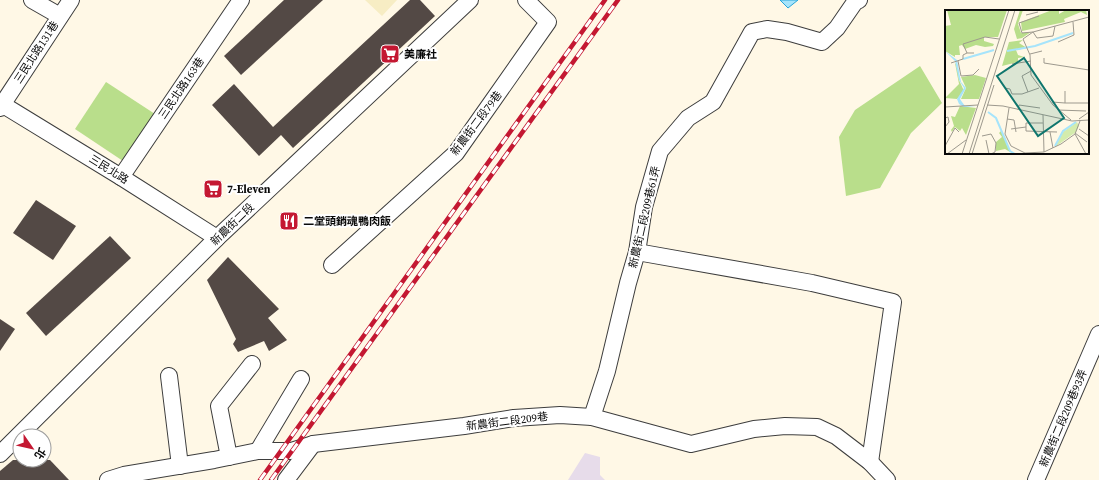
<svg xmlns="http://www.w3.org/2000/svg" width="1099" height="480" font-family="'Source Serif 4','Noto Sans TC',serif">
  <style>
    .industrial { fill: #e7dcea }
    .farmland { fill: #f7edc4 }
    .forest { fill: #b9de8b }
    .water { fill: #a6e4fb; stroke: #27a4d9 }
    .building { fill: #534945 }
    .lines { fill: none; stroke-linecap: round; stroke-linejoin: round }
    .minor-casing { stroke: #3d3d3d; stroke-width: 18 }
    .minor { stroke: #fff; stroke-width: 16 }
    .rail-casing { stroke: #c41832; stroke-width: 4.5 }
    .rail { stroke: #fff; stroke-width: 3; stroke-dasharray: 9; stroke-linecap: butt }
    .labels { text-anchor: middle; stroke-width: 4; stroke-linejoin: round; paint-order: stroke }
    .street-label { font-size: 11px; fill: #0a0a0a; stroke: #fff }
    .poi-label { font-size: 11px; font-weight: bold; fill: #0a0a0a; stroke: #fff; text-anchor: start }
    .inset-river { fill: none; stroke: #a6e4fb; stroke-width: 2 }
    .inset-road { fill: none; stroke: #9d998e; stroke-width: 1 }
    .view { fill: #0f766e; fill-opacity: 0.15; stroke: #0f766e; stroke-width: 2 }
    .inset-edge { fill: none; stroke: #0a0a0a; stroke-width: 2 }
  </style>
  <rect width="100%" height="100%" fill="#fff8e6"/>
  <path class="industrial" d="M 585,453 L 600,457 L 600,475 L 605,480 L 568,480 Z"/>
  <path class="farmland" d="M 365,0 L 397,0 L 382,16 Z"/>
  <g class="forest">
    <path d="M 920,66 L 942,103 L 911,133 L 880,188 L 846,196 L 839,137 L 855,110 Z"/>
    <path d="M 106,82 L 155,114 L 123,161 L 75,129 Z"/>
  </g>
  <path class="water" d="M 780,0 L 798,0 L 788,8 Z"/>
  <g class="building">
    <path d="M 284,0 L 323,0 L 241,75 L 224,56 Z"/>
    <path d="M 410,0 L 420,0 L 435,16 L 293,148 L 281,135 L 259,156 L 212,105 L 234,84 L 273,127 Z"/>
    <path d="M 36,200 L 76,226 L 53,260 L 13,233 Z"/>
    <path d="M 110,236 L 131,258 L 46,336 L 26,313 Z"/>
    <path d="M 228,257 L 279,309 L 268,318 L 287,340 L 269,351 L 264,341 L 238,352 L 233,344 L 236,339 L 207,280 Z"/>
    <path d="M 0,319 L 15,329 L 0,351 Z"/>
    <path d="M 13,460 L 50,460 L 69,480 L 0,480 L 0,471 Z"/>
  </g>
  <g class="lines">
    <defs>
      <g id="minor">
        <path d="M 32,0 L 60,16"/>
        <path d="M 0,103 L 121,177 L 217,238"/>
        <path d="M 0,108 L 71,0"/>
        <path d="M 121,177 L 241,0"/>
        <path d="M 637,252 L 812,283 L 893,302 L 870,462"/>
        <path d="M 332,265 L 456,153 L 548,22 L 526,0"/>
        <path d="M 169,376 L 180,466"/>
        <path d="M 592,417 L 607,371 L 628,283 L 637,252 L 644,207 L 660,151 L 688,118 L 713,102 L 752,32 L 767,29 L 787,32 L 822,42 L 837,28 L 855,2 L 859,0"/>
        <path d="M 258,451 L 301,379"/>
        <path d="M 0,454 L 217,238 L 470,0"/>
        <path d="M 229,457 L 219,406 L 252,364"/>
        <path d="M 108,480 L 124,475 L 214,460 L 258,451 L 291,451 L 313,444 L 464,426 L 514,418 L 560,415 L 592,417 L 691,444 L 754,429 L 785,426 L 817,427 L 836,436 L 870,462 L 887,480"/>
        <path d="M 286,480 L 313,444"/>
        <path d="M 1036,480 L 1099,334"/>
      </g>
    </defs>
    <use href="#minor" class="minor-casing"/>
    <use href="#minor" class="minor"/>
    <defs>
      <g id="rail">
        <path d="M 260,480 L 605,0"/>
        <path d="M 271,480 L 618,0"/>
      </g>
    </defs>
    <use href="#rail" class="rail-casing"/>
    <use href="#rail" class="rail"/>
  </g>
  <defs>
    <symbol id="supermarket-square" viewBox="-11 -11 22 22"><rect x="-9" y="-9" width="18" height="18" rx="4" fill="#c41832" stroke="#fff"/><path d="M-6-5.5h2.5l.6 2H6L4.5 2H-2.5L-4.4-4H-6ZM-1.5 3.2a1.3 1.3 0 1 0 .1 0ZM3 3.2a1.3 1.3 0 1 0 .1 0Z" fill="#fff"/></symbol>
    <symbol id="restaurant-square" viewBox="-11 -11 22 22"><rect x="-9" y="-9" width="18" height="18" rx="4" fill="#c41832" stroke="#fff"/><path d="M-5-6h1v4h1v-4h1v4h1v-4h1v5L-1.5 .5V6h-2V.5L-5-1ZM5-6V6H3V1.5H1.5Q1.5-4 5-6Z" fill="#fff"/></symbol>
  </defs>
  <g fill-rule="evenodd">
    <use href="#supermarket-square" x="379" y="43" width="22" height="22"/>
    <use href="#supermarket-square" x="202" y="178" width="22" height="22"/>
    <use href="#restaurant-square" x="278" y="210" width="22" height="22"/>
  </g>
  <g class="labels">
    <g class="street-label">
      <text transform="translate(36 52) rotate(-57)" y="4">三民北路131巷</text>
      <text transform="translate(181 88) rotate(-56)" y="4">三民北路163巷</text>
      <text transform="translate(476 123) rotate(-53)" y="4">新農街二段79巷</text>
      <text transform="translate(109 169) rotate(32)" y="4">三民北路</text>
      <text transform="translate(644 217) rotate(-77)" y="4">新農街二段209巷61弄</text>
      <text transform="translate(232 224) rotate(-44)" y="4">新農街二段</text>
      <text transform="translate(1063 418) rotate(-67)" y="4">新農街二段209巷93弄</text>
      <text transform="translate(507 421) rotate(-7)" y="4">新農街二段209巷</text>
    </g>
    <g class="poi-label">
      <text x="404" y="58">美廉社</text>
      <text x="227" y="193">7-Eleven</text>
      <text x="303" y="225">二堂頭銷魂鴨肉飯</text>
    </g>
  </g>
  <g transform="translate(945 10)">
    <rect width="144" height="144" fill="#fff8e6"/>
    <path d="M 132,112 L 134,116 L 131,122 L 110,137 L 118,122 Z" fill="#d4ecad"/>
    <path d="M 2,0 L 62,0 L 53,27 L 39,27 L 39,31 L 49,34 L 48,36 L 40,37 L 31,35 L 20,39 L 17,35 L 14,36 L 15,45 L 10,45 L 10,47 L 0,41 L 0,16 L 6,15 ZM 75,0 L 78,0 L 73,14 L 76,23 L 86,22 L 77,28 L 72,29 L 69,19 ZM 107,0 L 114,0 L 114,4 L 121,0 L 141,0 L 142,5 L 136,2 L 119,9 L 120,12 L 77,21 L 76,12 ZM 78,30 L 74,33 L 82,38 L 71,40 L 73,45 L 79,47 L 73,48 L 73,52 L 57,56 L 64,32 ZM 10,53 L 11,54 L 13,62 L 14,70 L 19,81 L 12,89 L 0,88 L 14,74 ZM 30,65 L 41,68 L 34,89 L 16,89 L 21,78 L 16,67 ZM 15,96 L 31,98 L 21,125 L 17,118 L 15,121 L 10,117 L 7,122 L 6,120 L 9,116 L 6,106 L 10,107 ZM 56,121 L 60,127 L 65,142 L 60,139 L 51,141 L 51,132 L 57,127 L 54,123 Z" fill="#b9de8b"/>
    <path d="M 0,41 L 12,50 L 16,72 L 21,78 L 15,89 L 17,92 L 20,96 L 31,97 L 19,97 L 14,94 L 12,89 L 19,78 L 14,70 L 10,51 Z" fill="#a6e4fb"/>
    <path class="inset-river" d="M 62,41 L 90,36 L 128,23M 18,49 L 49,40M 43,102 L 51,108 L 65,141 L 70,144M 110,136 L 118,121 L 131,112"/>
    <path class="inset-road" d="M 81,5 L 93,2M 88,22 L 77,23 L 74,13 L 94,6M 88,22 L 92,28 L 108,26 L 110,16M 78,29 L 85,45 L 86,65 L 108,95 L 126,110M 78,29 L 88,22 L 144,7M 113,32 L 129,25 L 128,12M 29,43 L 22,43 L 18,34 L 40,27 L 54,29M 85,44 L 97,41M 99,48 L 99,53 L 144,60M 13,51 L 16,66 L 28,65 L 34,59M 6,53 L 18,49 L 18,45 L 22,43M 67,54 L 86,51M 60,78 L 65,79 L 67,84 L 77,84 L 94,78M 83,82 L 77,66 L 86,61M 107,92 L 120,93 L 120,81M 120,93 L 144,93M 42,95 L 58,96 L 127,111 L 144,110M 0,97 L 33,95M 64,98 L 60,124 L 66,136 L 80,143 L 99,142 L 116,134 L 130,124 L 135,111M 73,100 L 74,95 L 95,98M 113,100 L 141,101M 98,105 L 99,142M 0,108 L 3,107 L 4,112 L 0,117M 62,109 L 69,110 L 71,122M 134,109 L 144,102M 98,113 L 81,113 L 81,121 L 112,122M 66,119 L 81,117M 134,119 L 144,126M 105,122 L 108,138M 130,123 L 142,132M 130,124 L 141,144M 37,126 L 46,124 L 51,133 L 50,142 L 46,144M 41,130 L 44,144M 0,136 L 10,118 L 14,122M 2,144 L 21,130M 17,144 L 64,0M 24,144 L 70,0M 27,144 L 49,75"/>
    <path class="view" d="M 79,48 L 119,108 L 93,126 L 52,66 Z"/>
    <rect width="144" height="144" class="inset-edge"/>
  </g>
  <g transform="translate(32 448) rotate(124)"><circle r="19" fill="#ffffff" stroke="#9d9d9d"/>
  <path d="M0-3L7 15L0 10L-7 15Z" fill="#c41832"/>
  <text y="-6" font-size="11" font-weight="bold" text-anchor="middle" fill="#0a0a0a">北</text>
  </g>
</svg>
